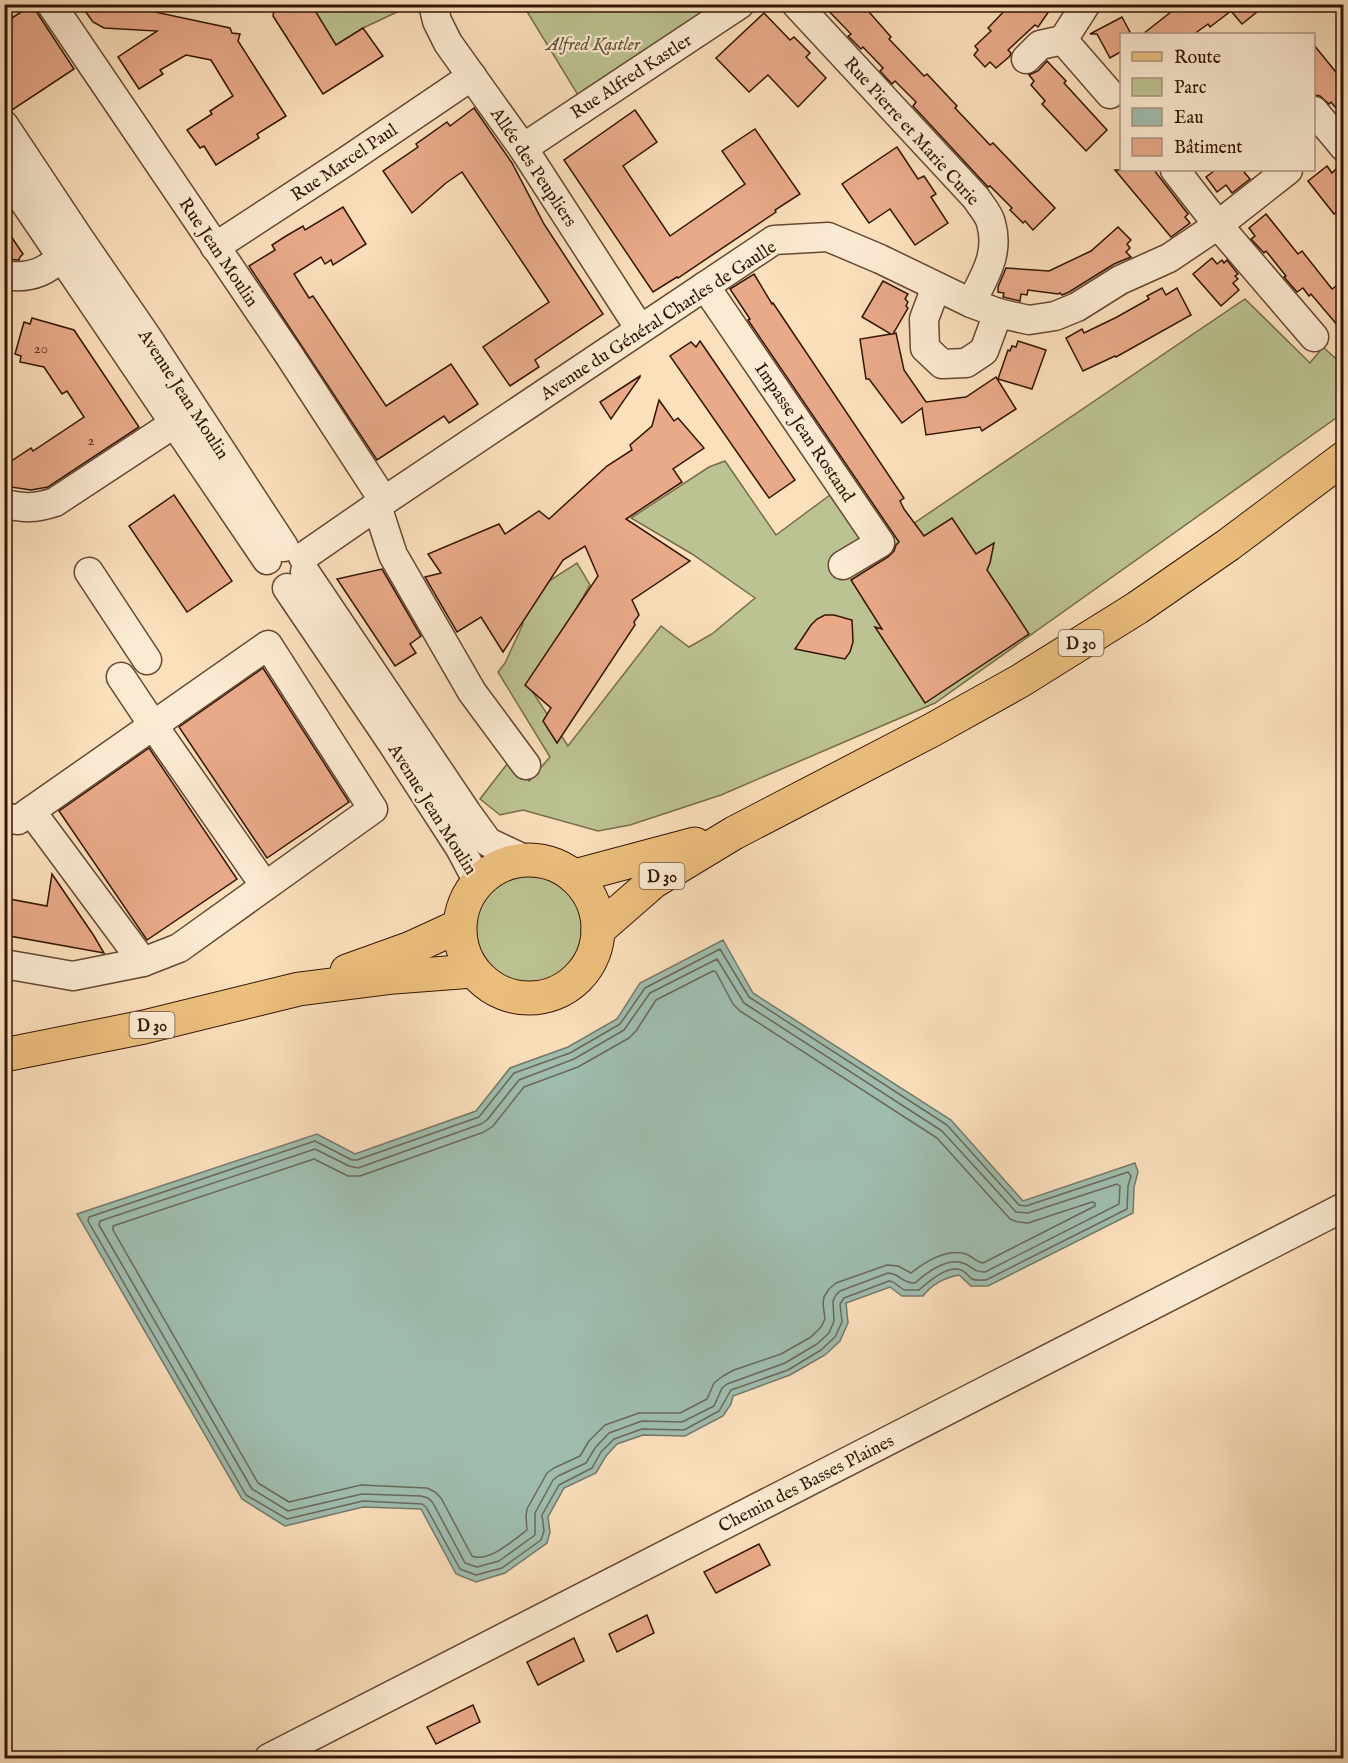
<svg xmlns="http://www.w3.org/2000/svg" width="1348" height="1763" font-family="'IM FELL English',serif">
  <style>
    .green { fill: #bcc392; stroke: #786c4b; stroke-width: 1.5 }
    .water { fill: #9fbdae; stroke: #74796a; stroke-width: 1.5 }
    .lines { fill: none; stroke-linecap: round; stroke-linejoin: round }
    .shore { stroke: #696859; stroke-width: 1.5 }
    .building { fill: #e9aa89; stroke: #331404; stroke-width: 1.5 }
    .minor-casing { stroke: #654732; stroke-width: 31 }
    .major-casing { stroke: #331404; stroke-width: 35 }
    .minor { stroke: #fcebd3; stroke-width: 28 }
    .major { stroke: #eec07e; stroke-width: 33 }
    .labels { text-anchor: middle; stroke-width: 4.5; stroke-linejoin: round; paint-order: stroke }
    .number-label { font-size: 15px; fill: #603a25 }
    .shield { fill: #fcebd3; stroke: #6f5442; stroke-width: 1.5 }
    .shield-label { font-size: 16px; font-weight: bold; fill: #331404 }
    .park-label { font-size: 18px; font-style: italic; fill: #635136; stroke: #fcebd3 }
    .street-label { font-size: 18px; fill: #331404; stroke: #fcebd3 }
  </style>
  <rect width="100%" height="100%" fill="#fbe0bc"/>
  <filter id="stains"><feTurbulence type="fractalNoise" baseFrequency=".00333" numOctaves="4"/><feColorMatrix values="0 0 0 0 .2 0 0 0 0 .09 0 0 0 0 .02 0 0 0 .5 -.17"/></filter>
  <radialGradient id="worn" r=".72"><stop offset=".6" stop-color="#630" stop-opacity="0"/><stop offset="1" stop-color="#630" stop-opacity=".3"/></radialGradient>
  <g class="green">
    <path d="M 314,4 L 412,5 L 363,28 L 336,45 L 313,9 Z"/>
    <path d="M 523,5 L 721,5 L 581,100 Z"/>
    <path d="M 1245,299 L 1310,363 L 1323,347 L 1343,365 L 1343,413 L 935,703 L 721,795 L 630,825 L 598,831 L 523,810 L 500,815 L 480,799 L 511,759 L 529,781 L 550,757 L 498,672 L 505,663 L 523,624 L 513,604 L 577,563 L 590,585 L 530,688 L 568,746 L 661,626 L 689,647 L 712,634 L 755,598 L 692,554 L 631,518 L 709,467 L 725,461 L 776,535 L 830,495 L 870,553 Z"/>
    <circle cx="530" cy="930" r="56"/>
  </g>
  <path class="water" d="M 723,940 L 753,993 L 951,1120 L 1023,1201 L 1135,1163 L 1138,1172 L 1134,1187 L 1133,1213 L 988,1286 L 971,1286 L 959,1275 C 943,1278 932,1284 923,1296 L 902,1296 L 890,1287 L 846,1303 L 848,1323 L 840,1341 L 825,1355 L 790,1375 L 733,1396 L 731,1404 L 723,1416 L 685,1436 L 643,1435 L 617,1444 L 606,1456 L 596,1473 L 564,1488 L 548,1517 L 550,1532 L 547,1543 L 505,1573 L 476,1582 L 456,1574 L 421,1509 L 363,1507 L 285,1526 L 242,1499 L 77,1214 L 317,1134 L 355,1154 L 476,1111 L 510,1068 L 568,1047 L 617,1019 L 640,983 Z"/>
  <g class="lines">
    <g class="shore">
      <path d="M 720,949 L 749,997 L 947,1125 L 1019,1205 L 1026,1206 L 1128,1172 L 1131,1176 L 1128,1186 L 1127,1209 L 986,1280 C 982,1280 976,1281 972,1279 C 968,1276 965,1271 961,1270 C 947,1265 928,1282 919,1290 L 904,1290 L 893,1282 L 889,1281 L 844,1298 L 840,1304 L 842,1322 L 835,1337 L 821,1350 L 788,1370 L 731,1390 L 719,1411 L 684,1430 L 642,1429 L 614,1439 L 601,1452 L 592,1468 L 559,1485 L 542,1515 L 544,1531 L 541,1540 L 502,1568 L 476,1575 L 460,1569 L 426,1507 L 422,1504 L 363,1501 L 287,1519 L 246,1495 L 88,1221 L 89,1217 L 315,1141 L 352,1160 L 357,1160 L 479,1117 L 514,1073 L 570,1053 L 620,1024 L 645,988 Z"/>
      <path d="M 717,959 L 744,1003 L 942,1131 L 1016,1212 L 1028,1213 L 1117,1184 L 1120,1186 L 1119,1204 L 985,1272 C 972,1272 973,1266 963,1263 C 947,1257 926,1273 915,1283 C 901,1283 901,1274 888,1273 L 840,1291 L 836,1295 L 833,1301 L 834,1321 L 829,1333 L 817,1344 L 785,1363 L 727,1384 L 722,1388 L 714,1406 L 682,1422 L 642,1421 L 609,1433 L 595,1448 L 586,1463 L 558,1476 L 553,1480 L 535,1513 L 535,1535 L 499,1561 L 477,1567 L 465,1563 L 433,1503 L 428,1498 L 421,1496 L 362,1494 L 288,1511 L 252,1489 L 99,1225 L 100,1221 L 315,1149 L 349,1166 L 358,1168 L 481,1124 L 487,1120 L 519,1080 L 574,1059 L 624,1030 L 650,993 Z"/>
      <path d="M 713,971 L 716,972 L 733,1004 L 740,1011 L 937,1138 L 1010,1219 L 1018,1222 L 1028,1223 L 1092,1202 L 1095,1203 L 1095,1206 L 983,1263 C 976,1262 972,1256 966,1254 C 947,1248 925,1262 911,1273 L 898,1266 L 887,1265 L 836,1283 L 829,1289 L 824,1297 L 823,1304 L 825,1319 L 821,1327 L 811,1337 L 781,1354 L 734,1370 L 723,1376 L 714,1383 L 707,1399 L 680,1413 L 639,1413 L 605,1425 L 589,1441 L 580,1456 L 554,1468 L 547,1473 L 527,1509 L 526,1516 L 527,1530 C 514,1540 488,1563 472,1556 L 441,1498 L 435,1492 L 427,1488 L 361,1485 L 289,1502 L 258,1483 L 113,1230 L 113,1226 L 314,1159 L 348,1176 L 360,1176 L 484,1132 L 493,1126 L 524,1087 L 578,1067 L 629,1038 L 636,1031 L 656,1000 Z"/>
    </g>
  </g>
  <g class="building">
    <path d="M 80,4 L 151,4 L 150,11 L 230,28 L 232,33 L 240,34 L 238,41 L 286,116 L 257,134 L 259,138 L 216,165 L 204,146 L 200,148 L 187,130 L 212,114 L 210,111 L 233,96 L 211,60 L 186,55 L 160,70 L 163,74 L 139,89 L 118,57 L 157,31 L 104,28 L 93,22 Z"/>
    <path d="M 275,4 L 311,4 L 336,45 L 363,28 L 383,56 L 323,94 L 273,16 Z"/>
    <path d="M 822,4 L 862,4 L 891,37 L 889,39 L 908,59 L 924,76 L 927,74 L 957,106 L 955,108 L 974,128 L 990,145 L 993,143 L 1055,208 L 1033,230 L 1025,221 L 1023,223 L 1010,210 L 1012,208 L 990,186 L 988,187 L 913,106 L 916,102 L 895,81 L 892,84 L 880,71 L 883,68 L 863,47 L 861,49 L 848,36 L 851,34 Z"/>
    <path d="M 1011,4 L 1054,4 L 1038,27 L 1035,25 L 1008,50 L 1011,53 L 1010,56 L 996,68 L 990,62 L 985,67 L 974,55 L 978,50 L 975,46 L 991,31 L 988,28 Z"/>
    <path d="M 1181,4 L 1267,4 L 1242,24 L 1231,11 L 1210,27 L 1208,24 L 1194,34 L 1143,34 Z"/>
    <path d="M 32,5 L 74,69 L 12,110 L 4,99 L 4,23 Z"/>
    <path d="M 764,13 L 790,40 L 794,37 L 810,53 L 806,57 L 826,78 L 798,107 L 768,75 L 749,92 L 716,58 Z"/>
    <path d="M 1122,17 L 1131,34 L 1122,34 L 1122,51 L 1110,58 L 1097,34 L 1090,34 Z"/>
    <path d="M 1314,45 L 1344,82 L 1344,118 L 1331,102 L 1329,104 L 1320,96 L 1314,95 Z"/>
    <path d="M 1047,61 L 1066,81 L 1064,83 L 1107,130 L 1086,151 L 1042,104 L 1045,101 L 1031,85 L 1034,81 L 1029,75 L 1038,71 Z"/>
    <path d="M 474,108 L 512,163 L 544,224 L 603,314 L 535,360 L 539,367 L 510,386 L 483,347 L 549,302 L 462,172 L 446,183 L 412,213 L 383,171 L 418,147 L 416,144 L 447,122 L 450,126 Z"/>
    <path d="M 635,110 L 657,142 L 623,166 L 670,236 L 745,184 L 722,151 L 755,129 L 800,194 L 775,210 L 776,212 L 678,278 L 677,277 L 653,292 L 564,160 Z"/>
    <path d="M 897,147 L 918,179 L 924,176 L 936,194 L 931,197 L 948,223 L 915,245 L 890,209 L 869,223 L 842,184 Z"/>
    <path d="M 1327,166 L 1332,173 L 1337,168 L 1344,177 L 1344,207 L 1334,214 L 1308,181 Z"/>
    <path d="M 1115,170 L 1154,170 L 1188,214 L 1185,217 L 1190,223 L 1171,237 Z"/>
    <path d="M 1213,170 L 1247,170 L 1244,172 L 1250,179 L 1232,193 L 1226,185 L 1217,192 L 1206,177 L 1214,171 Z"/>
    <path d="M 343,207 L 366,244 L 333,265 L 331,260 L 325,264 L 321,257 L 294,274 L 309,298 L 313,296 L 386,406 L 451,364 L 478,404 L 449,423 L 444,416 L 377,460 L 249,266 L 275,250 L 272,245 L 286,236 L 303,226 L 305,230 Z"/>
    <path d="M 1266,214 L 1298,254 L 1302,251 L 1332,289 L 1344,280 L 1344,333 L 1311,294 L 1309,296 L 1303,288 L 1297,292 L 1284,277 L 1286,276 L 1266,251 L 1264,253 L 1251,239 L 1255,236 L 1249,228 Z"/>
    <path d="M 4,226 L 23,254 L 20,257 L 19,260 L 4,259 Z"/>
    <path d="M 1118,227 L 1131,240 L 1127,244 L 1130,248 L 1126,252 L 1131,257 L 1114,264 L 1069,292 L 1062,295 L 1060,293 L 1058,294 L 1028,290 L 1027,295 L 1021,294 L 1020,301 L 1003,297 L 1004,293 L 998,292 L 998,287 L 1006,268 L 1049,271 L 1091,251 Z"/>
    <path d="M 1212,258 L 1217,264 L 1222,260 L 1224,263 L 1227,260 L 1238,274 L 1235,276 L 1238,279 L 1233,283 L 1239,290 L 1221,306 L 1193,274 Z"/>
    <path d="M 754,274 L 772,304 L 773,303 L 904,498 L 900,501 L 904,509 L 924,536 L 952,518 L 976,554 L 994,543 L 990,563 L 987,570 L 1029,634 L 925,703 L 875,627 L 882,629 L 851,580 L 888,557 L 894,551 L 896,545 L 899,542 L 748,320 L 750,319 L 730,289 Z"/>
    <path d="M 883,281 L 908,294 L 905,299 L 908,302 L 906,306 L 908,308 L 893,334 L 896,333 L 904,370 L 926,402 L 966,397 L 996,377 L 1016,409 L 982,431 L 980,427 L 926,435 L 922,408 L 902,423 L 869,379 L 866,379 L 860,339 L 891,334 L 862,317 Z"/>
    <path d="M 1162,288 L 1166,295 L 1177,288 L 1191,315 L 1116,357 L 1115,356 L 1083,371 L 1066,338 L 1082,329 L 1084,333 L 1117,317 L 1149,299 L 1147,296 Z"/>
    <path d="M 32,318 L 74,330 L 139,427 L 48,487 L 31,490 L 4,486 L 10,462 L 31,448 L 33,451 L 84,417 L 67,391 L 62,394 L 44,367 L 20,362 L 21,356 L 15,354 L 24,322 L 30,324 Z"/>
    <path d="M 700,341 L 795,480 L 769,498 L 670,356 L 691,342 L 696,347 Z"/>
    <path d="M 1018,341 L 1046,350 L 1032,389 L 998,379 L 1008,350 L 1010,351 L 1012,346 L 1016,347 Z"/>
    <path d="M 640,376 L 640,377 L 611,419 L 600,402 Z"/>
    <path d="M 659,400 L 674,421 L 678,418 L 704,448 L 673,469 L 682,482 L 626,519 L 690,561 L 632,600 L 639,615 L 634,622 L 635,625 L 557,743 L 543,721 L 551,708 L 525,685 L 598,576 L 585,546 L 563,560 L 503,652 L 481,617 L 457,632 L 425,577 L 441,573 L 428,554 L 499,524 L 505,534 L 539,511 L 549,519 L 607,466 L 632,450 L 630,445 L 652,426 Z"/>
    <path d="M 174,495 L 232,581 L 187,612 L 129,526 Z"/>
    <path d="M 382,569 L 421,636 L 410,644 L 416,653 L 395,666 L 337,579 Z"/>
    <path d="M 825,615 L 834,615 L 852,620 L 853,642 L 850,652 L 845,659 L 795,649 L 811,625 L 817,619 Z"/>
    <path d="M 263,668 L 349,802 L 267,858 L 179,727 Z"/>
    <path d="M 149,748 L 237,879 L 147,940 L 59,811 Z"/>
    <path d="M 52,874 L 94,936 L 104,953 L 4,935 L 4,898 L 47,906 Z"/>
    <path d="M 759,1544 L 770,1565 L 716,1593 L 704,1572 Z"/>
    <path d="M 647,1615 L 654,1633 L 617,1652 L 609,1634 Z"/>
    <path d="M 574,1638 L 584,1661 L 538,1685 L 527,1662 Z"/>
    <path d="M 473,1705 L 480,1722 L 436,1744 L 427,1727 Z"/>
  </g>
  <g class="lines">
    <defs>
      <g id="minor">
        <path d="M 51,4 L 289,355 L 384,501"/>
        <path d="M 433,4 L 437,21 L 448,43 L 523,148 L 640,329"/>
        <path d="M 796,4 L 976,198 C 981,206 989,214 991,223 C 1000,254 984,277 971,303"/>
        <path d="M 1086,4 L 1063,40 L 1110,94"/>
        <path d="M 1026,59 L 1040,45 L 1063,40"/>
        <path d="M 1314,111 L 1344,147"/>
        <path d="M 4,125 L 79,238 L 147,337 L 284,547"/>
        <path d="M 523,148 L 740,4"/>
        <path d="M 1175,170 L 1218,225 L 1314,337"/>
        <path d="M 4,172 L 267,560"/>
        <path d="M 215,247 L 345,162 L 472,76"/>
        <path d="M 4,275 C 39,281 52,265 78,245"/>
        <path d="M 705,286 L 880,543 L 843,565"/>
        <path d="M 936,287 L 924,319 L 925,348 L 942,364 L 966,363 L 984,351 L 998,313"/>
        <path d="M 4,504 C 25,508 34,509 55,502 L 175,423"/>
        <path d="M 377,506 L 393,555 L 472,692 L 526,765"/>
        <path d="M 303,557 L 384,501 L 774,240 L 828,237 L 880,259 L 971,303 L 998,313 L 1029,320 L 1055,316 L 1077,307 L 1120,280 L 1169,258 L 1218,225 L 1288,170"/>
        <path d="M 89,572 L 147,660"/>
        <path d="M 305,572 L 467,813 L 488,842 L 524,859"/>
        <path d="M 287,588 L 392,743 L 460,848 L 478,882"/>
        <path d="M 121,677 L 153,725 L 265,886"/>
        <path d="M 4,817 L 18,820 L 268,645 L 373,809 L 179,948 L 143,962"/>
        <path d="M 4,964 L 73,976 L 143,962 L 31,811"/>
        <path d="M 269,1758 L 1344,1207"/>
      </g>
      <g id="major">
        <circle cx="529" cy="929" r="69"/>
        <path d="M 575,876 L 695,844"/>
        <path d="M 598,930 L 653,882 L 734,833 L 932,730 L 1020,681 L 1137,608 L 1228,545 L 1344,458"/>
        <path d="M 347,971 L 411,948 L 459,926"/>
        <path d="M 4,1055 L 144,1027 L 299,989 L 394,977 L 473,971"/>
      </g>
    </defs>
    <use href="#minor" class="minor-casing"/>
    <use href="#major" class="major-casing"/>
    <use href="#minor" class="minor"/>
    <use href="#major" class="major"/>
  </g>
  <g class="labels">
    <g class="number-label">
      <text x="41" y="353">20</text>
      <text x="91" y="445">2</text>
    </g>
    <g class="shield">
      <rect x="1058.5" y="630" width="45" height="26" rx="4.5"/>
      <rect x="639.5" y="863" width="45" height="26" rx="4.5"/>
      <rect x="129.5" y="1012" width="45" height="26" rx="4.5"/>
    </g>
    <g class="shield-label">
      <text x="1081" y="649">D 30</text>
      <text x="662" y="882">D 30</text>
      <text x="152" y="1031">D 30</text>
    </g>
    <g class="park-label">
      <text x="593" y="50">Alfred Kastler</text>
    </g>
    <g class="street-label">
      <text transform="translate(631 76) rotate(-33)" y="6">Rue Alfred Kastler</text>
      <text transform="translate(912 131) rotate(48)" y="6">Rue Pierre et Marie Curie</text>
      <text transform="translate(344 162) rotate(-34)" y="6">Rue Marcel Paul</text>
      <text transform="translate(534 167) rotate(56)" y="6">Allée des Peupliers</text>
      <text transform="translate(219 252) rotate(56)" y="6">Rue Jean Moulin</text>
      <text transform="translate(658 320) rotate(-33)" y="6">Avenue du Général Charles de Gaulle</text>
      <text transform="translate(184 394) rotate(57)" y="6">Avenue Jean Moulin</text>
      <text transform="translate(805 432) rotate(56)" y="6">Impasse Jean Rostand</text>
      <text transform="translate(433 809) rotate(58)" y="6">Avenue Jean Moulin</text>
      <text transform="translate(806 1483) rotate(-27)" y="6">Chemin des Basses Plaines</text>
    </g>
  </g>
  <rect width="1348" height="1763" fill="none" stroke="#fbe0bc" stroke-width="24"/>
  <rect x="6" y="6" width="1336" height="1751" fill="none" stroke="#331404" stroke-width="3"/>
  <rect x="12" y="12" width="1324" height="1739" fill="none" stroke="#331404" stroke-width="1.5"/>
  <rect x="1120" y="33" width="195" height="138" fill="#fcebd3" stroke="#ac9580" stroke-width="1.5"/>
  <rect x="1132" y="52" width="30" height="9" fill="#eec07e" stroke="#ac9580" stroke-width="1.5"/>
  <text x="1174" y="63" font-size="18" fill="#331404">Route</text>
  <rect x="1132" y="78" width="30" height="18" fill="#bcc392" stroke="#ac9580" stroke-width="1.5"/>
  <text x="1174" y="93" font-size="18" fill="#331404">Parc</text>
  <rect x="1132" y="108" width="30" height="18" fill="#9fbdae" stroke="#ac9580" stroke-width="1.5"/>
  <text x="1174" y="123" font-size="18" fill="#331404">Eau</text>
  <rect x="1132" y="138" width="30" height="18" fill="#e9aa89" stroke="#ac9580" stroke-width="1.5"/>
  <text x="1174" y="153" font-size="18" fill="#331404">Bâtiment</text>
  <rect width="100%" height="100%" filter="url(#stains)"/>
  <rect width="100%" height="100%" fill="url(#worn)"/>
</svg>
